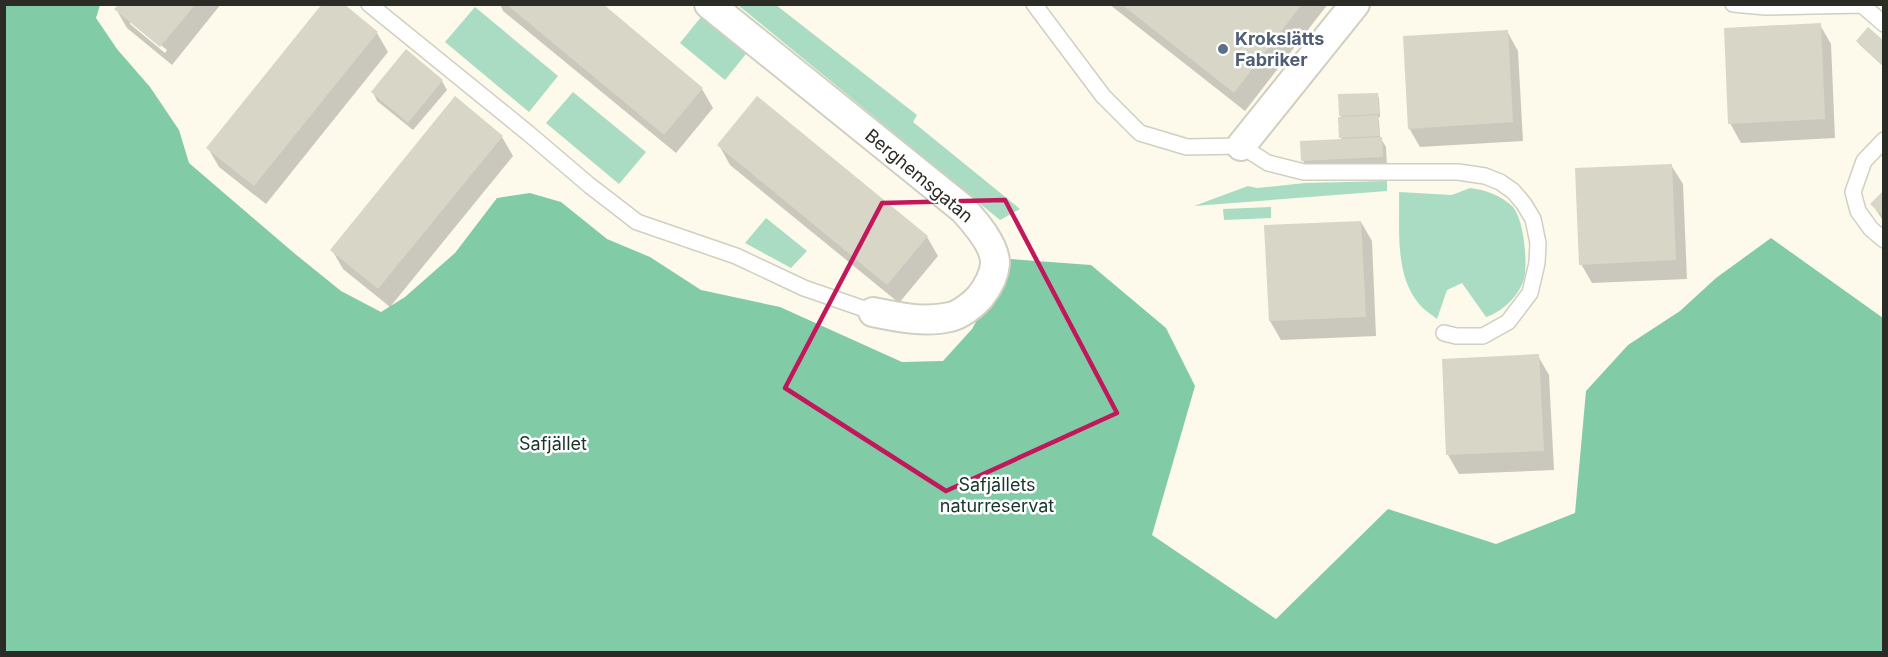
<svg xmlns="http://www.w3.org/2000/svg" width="1888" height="657" font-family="Inter,sans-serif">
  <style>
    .green { fill: #a9dcc2 }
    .forest { fill: #81cba7 }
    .shadow { fill: #0003; fill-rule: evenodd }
    .building { fill: #d8d6c7 }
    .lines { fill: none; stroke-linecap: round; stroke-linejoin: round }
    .lane-casing { stroke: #d1cfc0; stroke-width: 18 }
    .street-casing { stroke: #d1cfc0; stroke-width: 32 }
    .lane { stroke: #fff; stroke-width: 15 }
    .street { stroke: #fff; stroke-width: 28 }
    .marked { fill: none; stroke: #c2185b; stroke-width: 4.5; stroke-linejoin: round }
    .service-dot { fill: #5c6f8a; stroke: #fff; stroke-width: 2 }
    .labels { text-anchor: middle; stroke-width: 5; stroke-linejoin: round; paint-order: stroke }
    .service-label { font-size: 18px; font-weight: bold; fill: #4e5e75; stroke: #fff; text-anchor: start }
    .street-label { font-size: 18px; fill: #2c2c26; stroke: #fff }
    .park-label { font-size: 18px; fill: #163728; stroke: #fff }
  </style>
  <rect width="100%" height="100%" fill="#fdfaec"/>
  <g class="green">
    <path d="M 738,5 L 776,5 L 917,115 L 913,122 L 1020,209 L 1000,220 Z"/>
    <path d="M 475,7 L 558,76 L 529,112 L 445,42 Z"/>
    <path d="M 705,12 L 750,49 L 725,80 L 680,43 Z"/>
    <path d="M 573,92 L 646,152 L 619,184 L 546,123 Z"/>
    <path d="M 1387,181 L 1387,191 L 1194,206 L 1248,186 L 1257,188 L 1305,183 Z"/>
    <path d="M 1470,188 C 1486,190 1500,195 1512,206 C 1524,218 1528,263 1524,279 C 1519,296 1502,312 1486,317 L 1462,283 L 1447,290 L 1437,319 C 1431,314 1424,310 1419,304 C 1394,274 1400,228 1399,192 L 1452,195 Z"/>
    <path d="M 1271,207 L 1271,218 L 1224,220 L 1223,209 Z"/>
    <path d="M 766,218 L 807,251 L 791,268 L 745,243 Z"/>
  </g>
  <path class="forest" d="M 4,5 L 100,5 L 96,18 L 117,49 L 150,87 L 179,130 L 189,163 L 294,253 L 341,291 L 381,312 L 405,297 L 455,253 L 497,198 L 530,193 L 561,202 L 607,239 L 650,257 L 701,290 L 780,307 L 902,362 L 943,361 L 972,329 L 1010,259 L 1091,265 L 1166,328 L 1195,386 L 1152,535 L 1276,619 L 1388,509 L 1496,544 L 1575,513 L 1586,391 L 1628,345 L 1680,311 L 1716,278 L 1771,238 L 1883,318 L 1883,652 L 5,652 Z"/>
  <g class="shadow">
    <path d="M 120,4 L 221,4 L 172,65 L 127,28 L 116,9 ZM 130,20 L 167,50 L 165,53 L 130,24 Z"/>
    <path d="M 500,4 L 600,4 L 702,89 L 713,108 L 676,153 L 503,11 Z"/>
    <path d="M 1109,4 L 1328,4 L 1245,111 Z"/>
    <path d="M 1820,25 L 1831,44 L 1835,138 L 1741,143 L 1730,123 Z"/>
    <path d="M 1507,31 L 1518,51 L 1523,141 L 1420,147 L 1409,128 Z"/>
    <path d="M 377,33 L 388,52 L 266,204 L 219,167 L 208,148 Z"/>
    <path d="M 1858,42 L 1884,43 L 1884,67 L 1860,45 Z"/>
    <path d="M 442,81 L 447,90 L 413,130 L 377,101 L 373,92 Z"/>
    <path d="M 1377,95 L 1379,98 L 1380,117 L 1378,118 L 1379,121 L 1380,137 L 1386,147 L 1387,166 L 1308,169 L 1303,161 L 1342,140 L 1341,137 L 1342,118 L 1340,115 Z"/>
    <path d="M 502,137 L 513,156 L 390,307 L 343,269 L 332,250 Z"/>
    <path d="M 719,145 L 927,237 L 938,256 L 899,303 L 730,165 Z"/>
    <path d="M 1671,165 L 1683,184 L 1687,279 L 1592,283 L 1581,264 Z"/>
    <path d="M 1884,192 L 1884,222 L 1872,204 Z"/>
    <path d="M 1361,222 L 1372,241 L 1376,336 L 1281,340 L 1270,321 L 1266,227 Z"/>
    <path d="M 1538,356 L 1549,375 L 1554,470 L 1459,474 L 1448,455 Z"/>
  </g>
  <g class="building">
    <path d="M 322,4 L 344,4 L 378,32 L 254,186 L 206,148 Z"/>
    <path d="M 506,4 L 603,4 L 703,88 L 664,135 Z"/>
    <path d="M 1121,4 L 1302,4 L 1234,93 Z"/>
    <path d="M 118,5 L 195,5 L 160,47 L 114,9 Z"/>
    <path d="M 1821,23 L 1825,119 L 1728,124 L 1724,28 Z"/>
    <path d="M 1868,27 L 1884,41 L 1884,66 L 1856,41 Z"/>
    <path d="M 1508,30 L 1513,122 L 1408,129 L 1403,36 Z"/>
    <path d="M 406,49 L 443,80 L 408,123 L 371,92 Z"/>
    <path d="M 1378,93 L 1379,114 L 1339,116 L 1338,94 Z"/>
    <path d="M 455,96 L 503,136 L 378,289 L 330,250 Z"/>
    <path d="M 757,96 L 928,236 L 887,285 L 717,145 Z"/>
    <path d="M 1378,115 L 1379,136 L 1339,138 L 1338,117 Z"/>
    <path d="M 1382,137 L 1383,157 L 1301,161 L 1300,141 Z"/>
    <path d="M 1672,164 L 1676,260 L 1579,265 L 1575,168 Z"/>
    <path d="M 1884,190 L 1884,217 L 1870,204 Z"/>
    <path d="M 1361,221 L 1366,317 L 1269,321 L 1264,225 Z"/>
    <path d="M 1539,354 L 1544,451 L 1446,455 L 1442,359 Z"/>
  </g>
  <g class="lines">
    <defs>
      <g id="lane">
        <path d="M 369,4 L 528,133 L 589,185 L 637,222 L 736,256 L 804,288 L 873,312"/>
        <path d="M 1034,4 L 1103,96 L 1140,133 L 1187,147 L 1241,146 L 1268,163 L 1304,172 L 1458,172 L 1485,176 L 1500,182 L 1513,191 L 1524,204 L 1533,219 L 1538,243 L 1537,263 L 1530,293 L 1508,322 L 1483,336 L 1456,336 L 1444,333"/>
        <path d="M 1733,4 L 1766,7 L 1862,5 L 1884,24"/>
        <path d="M 1884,140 L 1864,161 L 1853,192 L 1858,211 L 1871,229 L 1884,240"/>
      </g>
      <g id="street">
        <path d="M 709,4 L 963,209 C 974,221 996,246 995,264 C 994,276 987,288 980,297 C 974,304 960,315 950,317 C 924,323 898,317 873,312"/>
        <path d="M 1241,146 L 1355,4"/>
      </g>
    </defs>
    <use href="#lane" class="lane-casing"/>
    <use href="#street" class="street-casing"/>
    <use href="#lane" class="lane"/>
    <use href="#street" class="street"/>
  </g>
  <path class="marked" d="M 1005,200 L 1117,413 L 946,491 L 785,388 L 882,203 Z"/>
  <circle class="service-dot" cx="1223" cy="49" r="6"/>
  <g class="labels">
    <g class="service-label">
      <text x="1235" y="45">Krokslätts<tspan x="1235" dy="21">Fabriker</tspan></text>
    </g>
    <g class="street-label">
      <text transform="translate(919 176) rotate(40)" y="6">Berghemsgatan</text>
    </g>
    <g class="park-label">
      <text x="553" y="450">Safjället</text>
      <text x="997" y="491">Safjällets<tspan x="997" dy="21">naturreservat</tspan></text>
    </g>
  </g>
  <rect width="1888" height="657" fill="none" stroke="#2c2c26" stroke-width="12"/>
</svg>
